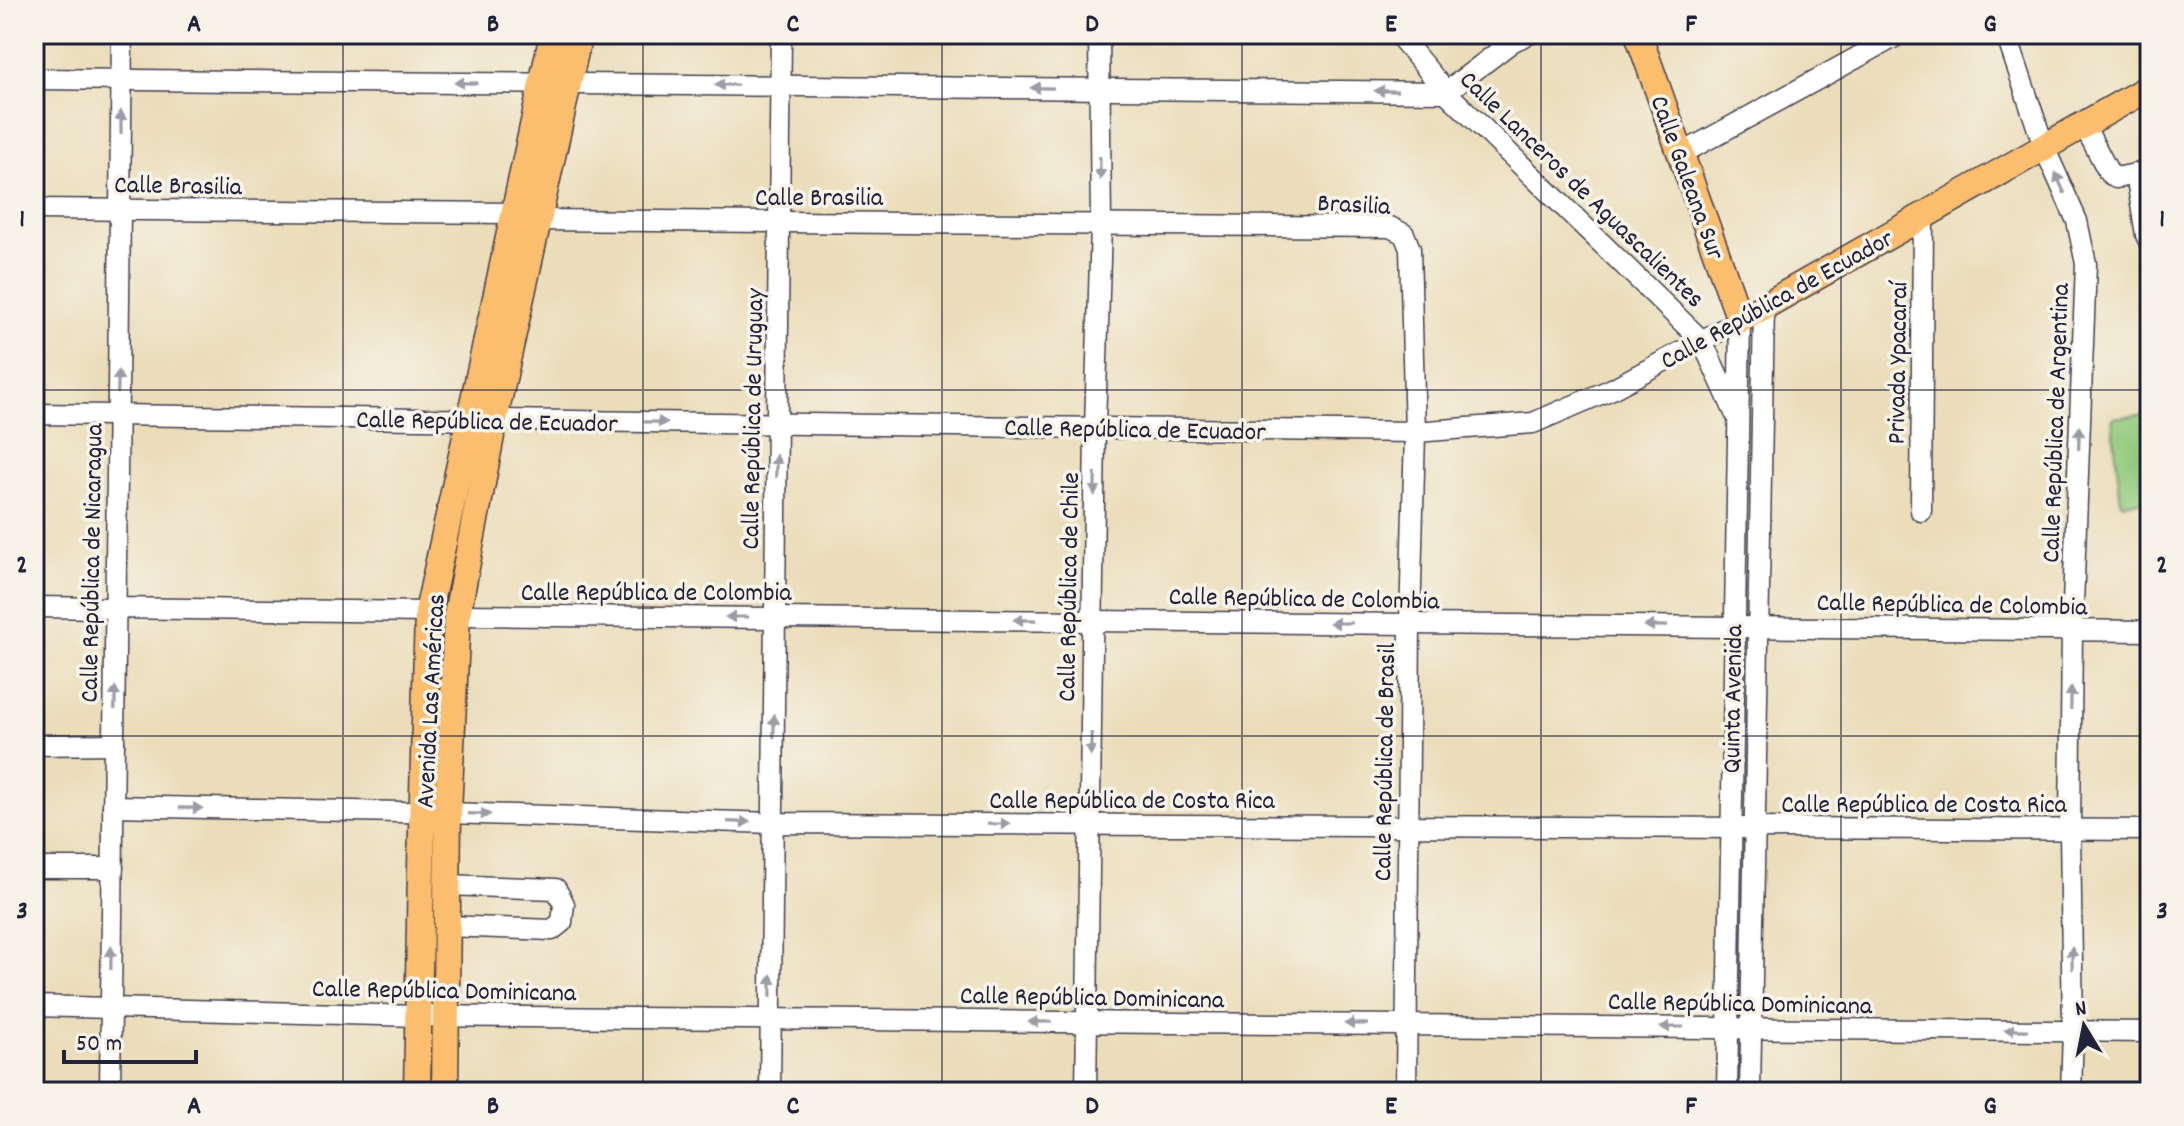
<svg xmlns="http://www.w3.org/2000/svg" width="2184" height="1126" font-family="Dekko,sans-serif">
  <style>
    .green { fill: #93cb7e; stroke: #5a765c; stroke-width: 2 }
    .lines { fill: none; stroke-linecap: round; stroke-linejoin: round }
    .minor-casing { stroke: #403e4e; stroke-width: 23 }
    .major-casing { stroke: #403e4e; stroke-width: 29 }
    .minor { stroke: #fff; stroke-width: 20 }
    .major { stroke: #fbbd6e; stroke-width: 26 }
    .oneway { fill: #9c9ca7 }
    .grid { fill: none; stroke: #22223b; stroke-width: 2; stroke-opacity: 0.55 }
    .labels { text-anchor: middle; stroke-width: 7; stroke-linejoin: round; paint-order: stroke }
    .street-label { font-size: 26px; fill: #22223b; stroke: #f7f3e8 }
    .neatline { fill: none; stroke: #22223b; stroke-width: 3 }
    .grid-label { font-size: 26px; text-anchor: middle; font-weight: bold; fill: #22223b }
  </style>
  <rect width="100%" height="100%" fill="#f7f3e8"/>
  <filter id="ink" filterUnits="userSpaceOnUse"><feTurbulence type="fractalNoise" baseFrequency=".0125" numOctaves="2"/><feDisplacementMap in="SourceGraphic" scale="16" xChannelSelector="R" yChannelSelector="G"/><feConvolveMatrix kernelMatrix="1 2 1 2 8 2 1 2 1" color-interpolation-filters="sRGB"/></filter>
  <filter id="wash" filterUnits="userSpaceOnUse"><feTurbulence type="fractalNoise" baseFrequency=".006" numOctaves="4" result="noise"/><feDisplacementMap in="SourceGraphic" scale="32" xChannelSelector="R" yChannelSelector="G"/><feGaussianBlur stdDeviation="1.8" result="paint"/><feColorMatrix in="noise" values="0 0 0 0 0 0 0 0 0 0 0 0 0 0 0 0 0 1.4 0 .05"/><feComposite in="paint" operator="in"/></filter>
  <g filter="url(#wash)">
    <rect width="100%" height="100%" fill="#ebddba"/>
    <path class="green" d="M 2150,414 L 2150,500 L 2121,503 L 2112,418 Z"/>
  </g>
  <g filter="url(#ink)">
    <g class="lines">
      <defs>
        <g id="minor">
          <path d="M 1398,34 L 1446,92 L 1702,341 L 1735,413"/>
          <path d="M 2006,34 L 2044,147 L 2077,221 L 2086,264 L 2072,630 L 2070,830 L 2073,1031 L 2071,1092"/>
          <path d="M 34,79 L 1446,92 L 1513,41 L 1529,34"/>
          <path d="M 2084,125 L 2109,173 L 2116,178 L 2150,171"/>
          <path d="M 1681,154 L 1900,34"/>
          <path d="M 2136,174 L 2146,235 L 2150,243"/>
          <path d="M 34,209 L 513,213"/>
          <path d="M 537,220 L 1390,227 L 1404,234 L 1410,249 L 1415,432 L 1410,624 L 1406,1092"/>
          <path d="M 34,414 L 1415,432 L 1533,423 L 1612,389 L 1740,320 L 1727,1092"/>
          <path d="M 1921,511 L 1923,216"/>
          <path d="M 34,607 L 428,612"/>
          <path d="M 457,615 L 2150,631"/>
          <path d="M 34,745 L 114,744"/>
          <path d="M 113,806 L 448,813 L 773,823 L 2150,830"/>
          <path d="M 34,868 L 113,868"/>
          <path d="M 446,926 L 552,930 L 562,922 L 564,904 L 556,889 L 447,885"/>
          <path d="M 34,1006 L 419,1016 L 2150,1032"/>
          <path d="M 110,1092 L 122,34"/>
          <path d="M 770,1092 L 781,34"/>
          <path d="M 1086,1092 L 1095,428 L 1101,225 L 1099,34"/>
          <path d="M 1750,1092 L 1764,306"/>
        </g>
        <g id="major">
          <path d="M 1638,34 L 1740,320 L 2150,87"/>
          <path d="M 417,1092 L 421,865 L 428,612 L 553,34"/>
          <path d="M 445,1092 L 448,813 L 457,615 L 494,420 L 579,34"/>
        </g>
      </defs>
      <use href="#minor" class="minor-casing"/>
      <use href="#major" class="major-casing"/>
      <use href="#minor" class="minor"/>
      <use href="#major" class="major"/>
    </g>
    <defs><path id="oneway-solid" d="M-6-.8H1V-3.2L6.5 0L1 3.2V.8H-6Z" transform="scale(2)"/></defs>
    <g class="oneway">
      <use href="#oneway-solid" transform="translate(466 83) rotate(-179)"/>
      <use href="#oneway-solid" transform="translate(726 85) rotate(-179)"/>
      <use href="#oneway-solid" transform="translate(1042 88) rotate(-179)"/>
      <use href="#oneway-solid" transform="translate(1386 91) rotate(-179)"/>
      <use href="#oneway-solid" transform="translate(121 122) rotate(-90)"/>
      <use href="#oneway-solid" transform="translate(1100 168) rotate(89)"/>
      <use href="#oneway-solid" transform="translate(2060 183) rotate(-114)"/>
      <use href="#oneway-solid" transform="translate(118 382) rotate(-89)"/>
      <use href="#oneway-solid" transform="translate(656 422) rotate(1)"/>
      <use href="#oneway-solid" transform="translate(2079 438) rotate(-88)"/>
      <use href="#oneway-solid" transform="translate(776 466) rotate(-89)"/>
      <use href="#oneway-solid" transform="translate(1095 484) rotate(91)"/>
      <use href="#oneway-solid" transform="translate(737 617) rotate(-180)"/>
      <use href="#oneway-solid" transform="translate(1025 620) rotate(-179)"/>
      <use href="#oneway-solid" transform="translate(1341 623) rotate(-180)"/>
      <use href="#oneway-solid" transform="translate(1656 626) rotate(-179)"/>
      <use href="#oneway-solid" transform="translate(115 698) rotate(-89)"/>
      <use href="#oneway-solid" transform="translate(2071 698) rotate(-89)"/>
      <use href="#oneway-solid" transform="translate(774 726) rotate(-89)"/>
      <use href="#oneway-solid" transform="translate(1091 744) rotate(91)"/>
      <use href="#oneway-solid" transform="translate(191 808) rotate(1)"/>
      <use href="#oneway-solid" transform="translate(479 814) rotate(2)"/>
      <use href="#oneway-solid" transform="translate(739 822) rotate(2)"/>
      <use href="#oneway-solid" transform="translate(999 824)"/>
      <use href="#oneway-solid" transform="translate(111 958) rotate(-89)"/>
      <use href="#oneway-solid" transform="translate(2072 958) rotate(-91)"/>
      <use href="#oneway-solid" transform="translate(771 986) rotate(-89)"/>
      <use href="#oneway-solid" transform="translate(1040 1022) rotate(-179)"/>
      <use href="#oneway-solid" transform="translate(1356 1024) rotate(-179)"/>
      <use href="#oneway-solid" transform="translate(1672 1027) rotate(-180)"/>
      <use href="#oneway-solid" transform="translate(2016 1030) rotate(-179)"/>
    </g>
  </g>
  <path class="grid" d="M 343,34 L 343,1092M 643,34 L 643,1092M 942,34 L 942,1092M 1242,34 L 1242,1092M 1541,34 L 1541,1092M 1841,34 L 1841,1092M 34,390 L 2150,390M 34,736 L 2150,736"/>
  <g class="labels">
    <g class="street-label">
      <text transform="translate(1689 177) rotate(70)" y="9">Calle Galeana Sur</text>
      <text transform="translate(178 184) rotate(1)" y="9">Calle Brasilia</text>
      <text transform="translate(1583 188) rotate(44)" y="9">Calle Lanceros de Aguascalientes</text>
      <text x="819" y="205">Calle Brasilia</text>
      <text transform="translate(1354 203) rotate(3)" y="9">Brasilia</text>
      <text transform="translate(1776 298) rotate(-29)" y="9">Calle República de Ecuador</text>
      <text transform="translate(1896 363) rotate(-89)" y="9">Privada Ypacaraí</text>
      <text transform="translate(751 419) rotate(-89)" y="9">Calle República de Uruguay</text>
      <text transform="translate(487 420) rotate(1)" y="9">Calle República de Ecuador</text>
      <text transform="translate(2054 423) rotate(-88)" y="9">Calle República de Argentina</text>
      <text transform="translate(1135 428) rotate(1)" y="9">Calle República de Ecuador</text>
      <text transform="translate(90 563) rotate(-89)" y="9">Calle República de Nicaragua</text>
      <text transform="translate(1067 587) rotate(-89)" y="9">Calle República de Chile</text>
      <text x="656" y="600">Calle República de Colombia</text>
      <text transform="translate(1304 597) rotate(1)" y="9">Calle República de Colombia</text>
      <text transform="translate(1952 603) rotate(1)" y="9">Calle República de Colombia</text>
      <text transform="translate(1731 699) rotate(-89)" y="9">Quinta Avenida</text>
      <text transform="translate(429 701) rotate(-87)" y="9">Avenida Las Américas</text>
      <text transform="translate(1383 762) rotate(-89)" y="9">Calle República de Brasil</text>
      <text x="1132" y="808">Calle República de Costa Rica</text>
      <text x="1924" y="812">Calle República de Costa Rica</text>
      <text transform="translate(444 989) rotate(1)" y="9">Calle República Dominicana</text>
      <text transform="translate(1092 996) rotate(1)" y="9">Calle República Dominicana</text>
      <text transform="translate(1740 1002) rotate(1)" y="9">Calle República Dominicana</text>
    </g>
  </g>
  <rect width="2184" height="1126" fill="none" stroke="#f7f3e8" stroke-width="88"/>
  <g transform="translate(2084 1026) rotate(350)" stroke="#f7f3e8" stroke-width="6" paint-order="stroke">
  <path d="M0-6L14 30L0 20L-14 30Z" fill="#22223b"/>
  <text y="-12" font-size="22" font-weight="bold" text-anchor="middle" fill="#22223b">N</text>
  </g>
  <path d="M64 1050v12h132v-12" fill="none" stroke="#22223b" stroke-width="4"/>
  <text x="76" y="1050" font-size="24" fill="#22223b" stroke="#f7f3e8" stroke-width="6" paint-order="stroke">50 m</text>
  <rect x="44" y="44" width="2096" height="1038" class="neatline"/>
  <g class="grid-label">
    <text x="194" y="31">A</text>
    <text x="493" y="31">B</text>
    <text x="793" y="31">C</text>
    <text x="1092" y="31">D</text>
    <text x="1391" y="31">E</text>
    <text x="1691" y="31">F</text>
    <text x="1990" y="31">G</text>
    <text x="22" y="226">1</text>
    <text x="2162" y="226">1</text>
    <text x="22" y="572">2</text>
    <text x="2162" y="572">2</text>
    <text x="22" y="918">3</text>
    <text x="2162" y="918">3</text>
    <text x="194" y="1113">A</text>
    <text x="493" y="1113">B</text>
    <text x="793" y="1113">C</text>
    <text x="1092" y="1113">D</text>
    <text x="1391" y="1113">E</text>
    <text x="1691" y="1113">F</text>
    <text x="1990" y="1113">G</text>
  </g>
</svg>
